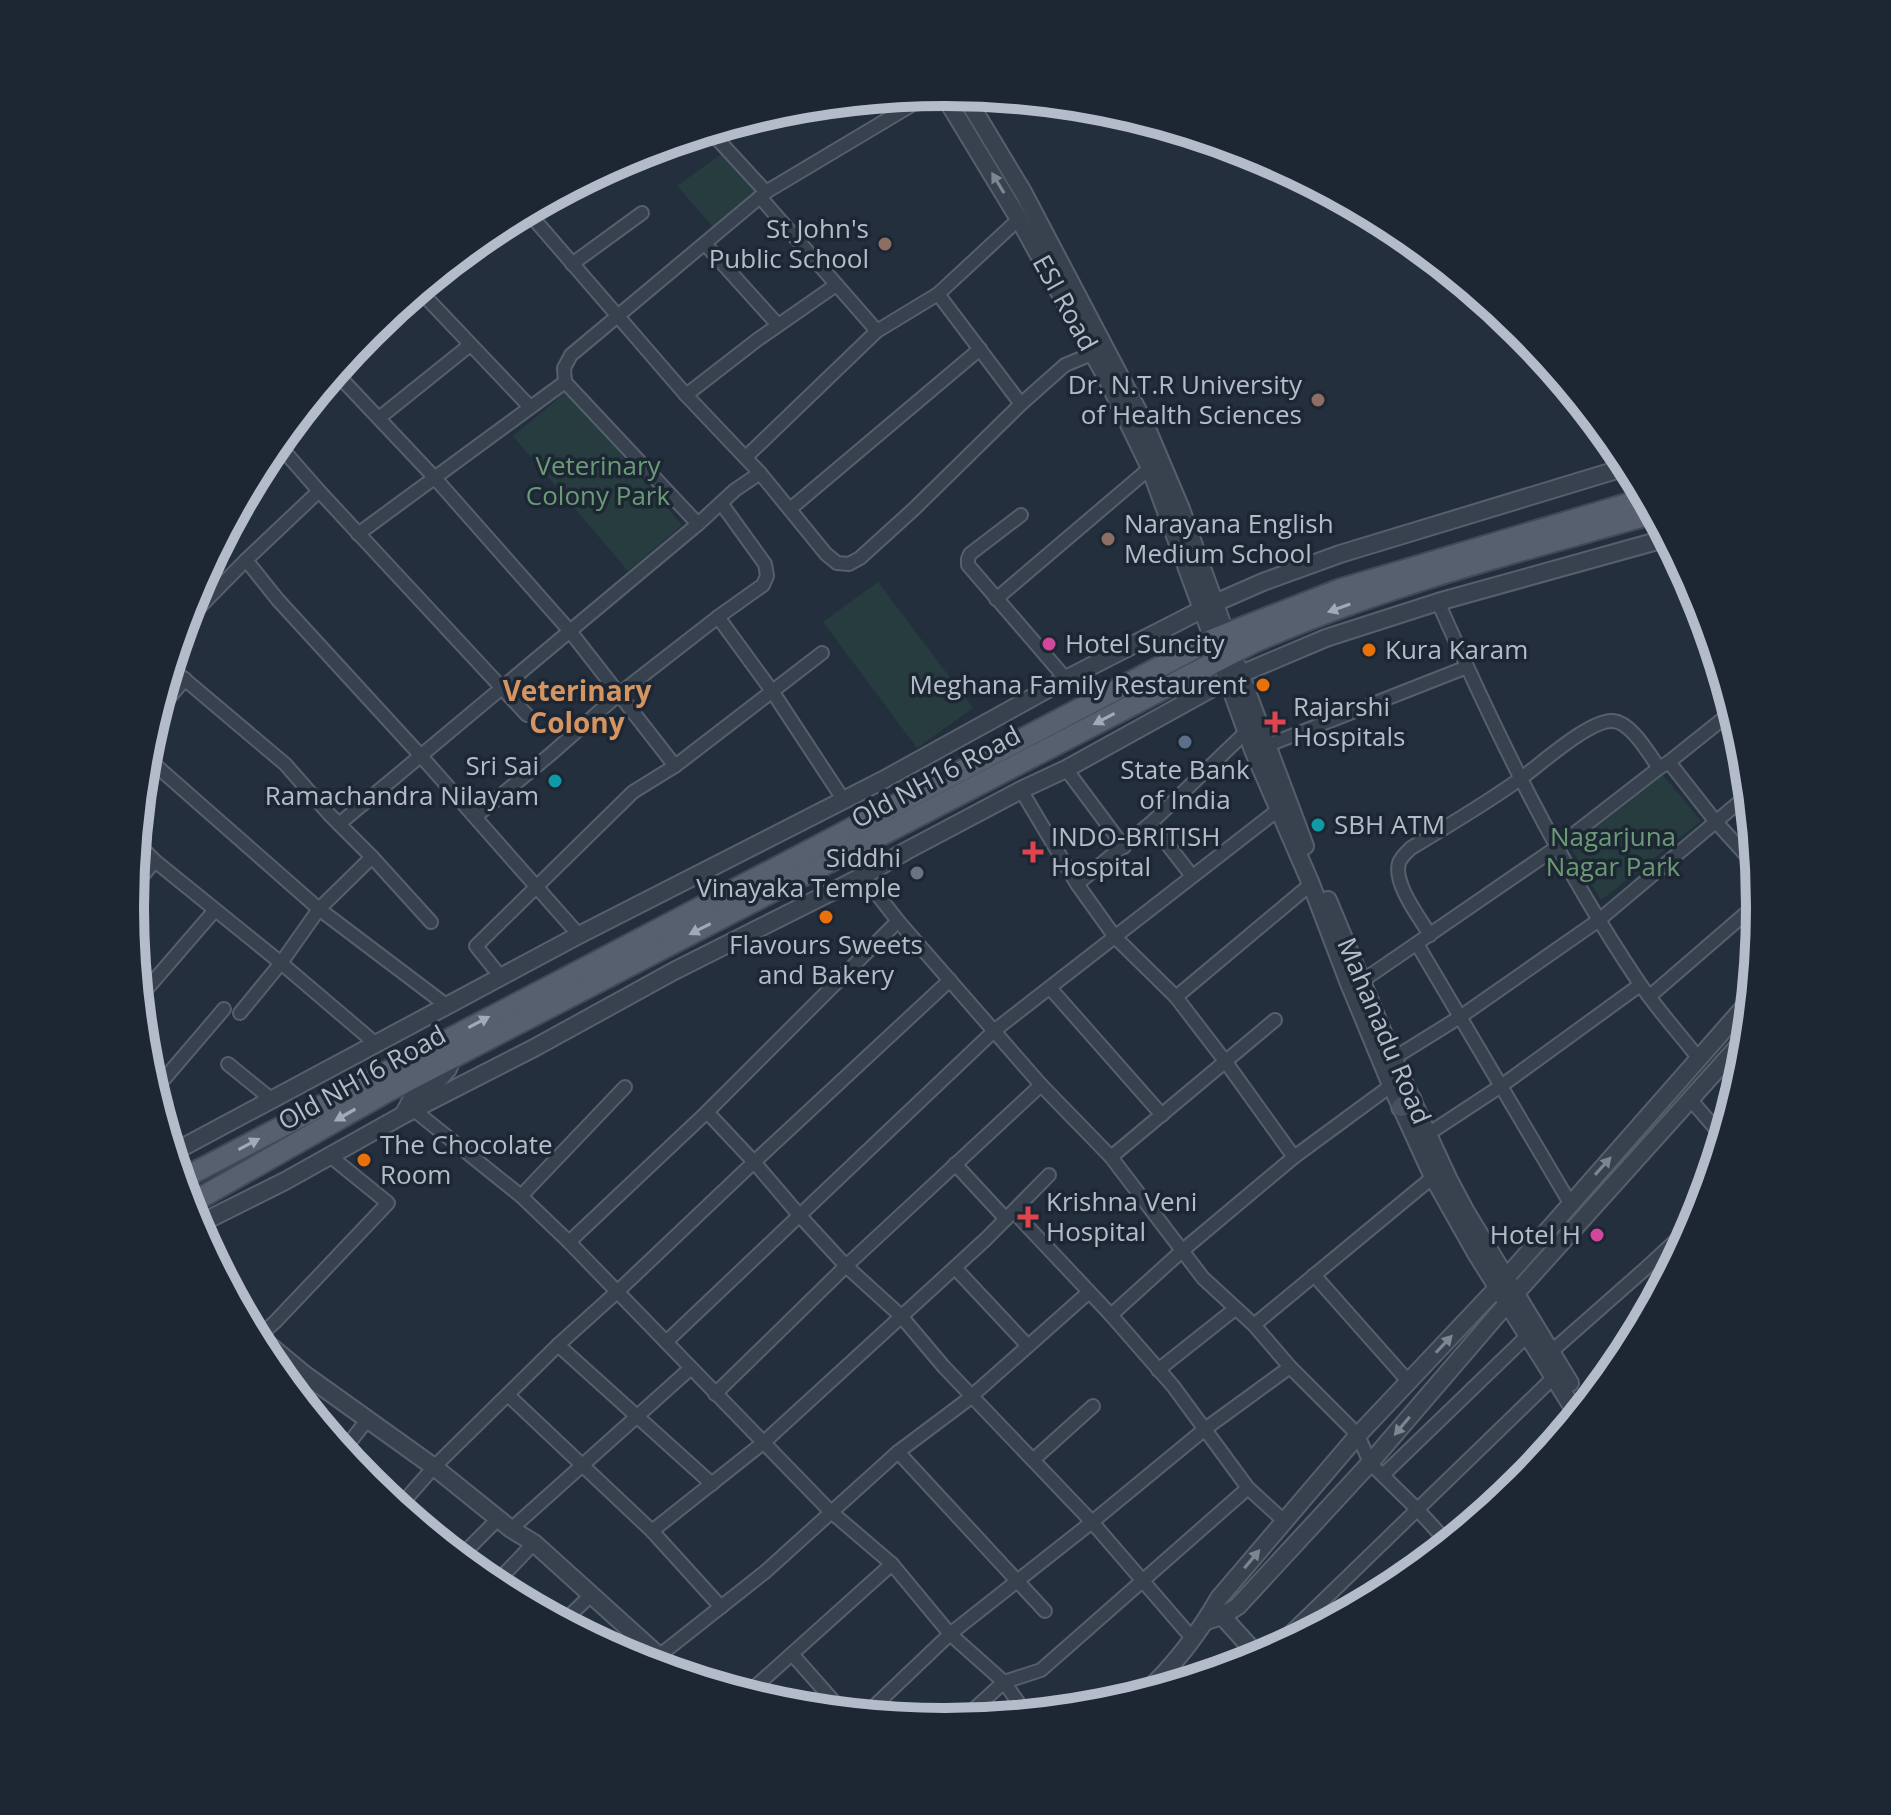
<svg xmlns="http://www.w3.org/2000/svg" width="1891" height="1815" font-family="'Open Sans',sans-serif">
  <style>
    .green { fill: #263c3f }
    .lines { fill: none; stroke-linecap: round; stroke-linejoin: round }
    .minor-casing { stroke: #565f6c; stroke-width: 16 }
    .tertiary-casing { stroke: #565f6c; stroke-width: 20 }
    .secondary-casing { stroke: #565f6c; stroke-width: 22 }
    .primary-casing { stroke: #414a57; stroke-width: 24 }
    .minor { stroke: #38414e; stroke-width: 12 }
    .tertiary { stroke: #38414e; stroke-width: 16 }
    .secondary { stroke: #465061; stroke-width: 18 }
    .primary { stroke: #56606e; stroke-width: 20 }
    .oneway { fill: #7c8592 }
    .oneway2 { fill: #a1aab7 }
    .education-dot { fill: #8d6e63; stroke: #1d2633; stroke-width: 3 }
    .hotel-dot { fill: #d1479c; stroke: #1d2633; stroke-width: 3 }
    .food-dot { fill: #e8710a; stroke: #1d2633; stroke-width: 3 }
    .health-dot { fill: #e0444e; stroke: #1d2633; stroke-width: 3 }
    .service-dot { fill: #5c6f8a; stroke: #1d2633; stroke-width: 3 }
    .culture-dot { fill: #0f9aa8; stroke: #1d2633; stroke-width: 3 }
    .worship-dot { fill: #6b7280; stroke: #1d2633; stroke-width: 3 }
    .labels { text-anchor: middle; stroke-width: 7; stroke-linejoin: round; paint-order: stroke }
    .poi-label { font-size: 26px; fill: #b4bcc9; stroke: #1d2633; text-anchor: start }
    .street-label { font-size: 26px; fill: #b4bcc9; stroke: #1d2633 }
    .park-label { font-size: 26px; fill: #6b9a76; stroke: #1d2633 }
    .neighbourhood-label { font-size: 28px; font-weight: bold; fill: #d59563; stroke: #1d2633 }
    .rim { fill: none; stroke: #b4bcc9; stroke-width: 10 }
  </style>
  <rect width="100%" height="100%" fill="#242f3e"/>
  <g class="green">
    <path d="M 724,152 L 758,195 L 713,227 L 677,186 Z"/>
    <path d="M 567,391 L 682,525 L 628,571 L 513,436 Z"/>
    <path d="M 878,582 L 973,708 L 917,748 L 823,622 Z"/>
    <path d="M 1663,775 L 1701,821 L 1601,900 L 1570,846 Z"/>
  </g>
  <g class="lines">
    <defs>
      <g id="minor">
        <path d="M 710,131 L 766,192"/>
        <path d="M 760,197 L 877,331"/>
        <path d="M 527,211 L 686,395 L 760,473 L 826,554 L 837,563 L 849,564 L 860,558 L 915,508 L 1021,404 L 1065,365 L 1099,351"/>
        <path d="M 481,238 L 498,227"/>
        <path d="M 705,244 L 778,325"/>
        <path d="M 572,264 L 642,213"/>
        <path d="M 419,290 L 530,407"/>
        <path d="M 938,294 L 1021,404"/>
        <path d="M 335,372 L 434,477 L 569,630 L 675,766"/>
        <path d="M 565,382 L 698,524"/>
        <path d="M 686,395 L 757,340 L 836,285"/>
        <path d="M 379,418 L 470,345"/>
        <path d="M 277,443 L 319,491 L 527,715"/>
        <path d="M 746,457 L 877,331 L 938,294 L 1019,219"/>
        <path d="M 319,491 L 246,560 L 278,600 L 421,756 L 579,935"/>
        <path d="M 790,509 L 980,349"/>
        <path d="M 1021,515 L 970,554 L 968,559 L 968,565 L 1066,679"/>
        <path d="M 358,534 L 565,382 L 564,368 L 571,355 L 766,192 L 930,94"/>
        <path d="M 996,599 L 1150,468"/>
        <path d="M 1438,602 C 1496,733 1558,862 1638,981 C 1656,1008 1679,1033 1699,1059"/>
        <path d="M 718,617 L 772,691 L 843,799"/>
        <path d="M 184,623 L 246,560"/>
        <path d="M 170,667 L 285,764 L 329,814 L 372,857 L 431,922"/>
        <path d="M 156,713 L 185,679"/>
        <path d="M 1266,746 L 1467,667"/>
        <path d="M 145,756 L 319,909 L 446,1005"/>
        <path d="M 1669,762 L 1716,822 L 1757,867"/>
        <path d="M 1066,769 L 1124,847"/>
        <path d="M 1021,790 L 1077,884 L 1115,937 L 1176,997 L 1225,1061 L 1294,1157 L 1396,1082"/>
        <path d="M 475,817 L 552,753 L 619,694 L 718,617 L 763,585 L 767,576 L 765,564 L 721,503"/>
        <path d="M 1151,823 L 1192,876"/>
        <path d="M 339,824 L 698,524 L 735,490 L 760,473"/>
        <path d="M 136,842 L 155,861 L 281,963 L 375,1043"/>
        <path d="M 863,876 L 898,921 L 1041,1085 L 1111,1157 L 1203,1278 L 1254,1325 L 1290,1367 L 1358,1435 L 1370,1463 L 1417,1509 L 1449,1544"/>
        <path d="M 1077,884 L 1151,823 L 1246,732"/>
        <path d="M 132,888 L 155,861"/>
        <path d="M 1430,935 C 1420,918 1393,884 1399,863 C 1401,857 1406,853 1411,848 C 1448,826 1485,804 1520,779 C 1540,765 1590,719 1613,721 C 1631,722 1649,754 1659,768"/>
        <path d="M 1417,944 L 1570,1203"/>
        <path d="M 500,976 L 476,946 L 633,792 L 675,766 L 822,653"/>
        <path d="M 1362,981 L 1557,847 L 1659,768 L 1669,762 L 1734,710"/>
        <path d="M 1050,988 L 1162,1115"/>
        <path d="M 1650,996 L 1760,901"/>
        <path d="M 1176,997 L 1311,884"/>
        <path d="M 139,998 L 215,910"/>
        <path d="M 240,1013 L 281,963 L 319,909 L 372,857"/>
        <path d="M 1394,1058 L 1460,1017 L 1599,920 L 1750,793"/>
        <path d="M 228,1064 L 271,1099"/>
        <path d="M 153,1092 L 224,1009"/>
        <path d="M 1690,1099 L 1722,1136"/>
        <path d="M 414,1110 L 521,1196 L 569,1242 L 830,1511 L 892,1564 L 950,1634 L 1004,1682 L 1027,1715"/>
        <path d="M 707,1112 L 754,1162 L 800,1216 L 846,1266 L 901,1316 L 944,1367 L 1092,1522 L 1192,1638"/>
        <path d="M 1428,1134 L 1501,1086 L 1640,985"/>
        <path d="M 1111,1157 L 1275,1020"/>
        <path d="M 955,1164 L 1006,1219"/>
        <path d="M 521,1196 L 625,1087"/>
        <path d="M 1014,1212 L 1111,1315 L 1173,1386 L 1248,1488 L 1284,1521"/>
        <path d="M 569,1242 L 707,1112 L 898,921"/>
        <path d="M 955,1268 L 1028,1346"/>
        <path d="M 1314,1275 L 1408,1381"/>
        <path d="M 1111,1315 L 1183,1250 L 1294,1157"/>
        <path d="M 1254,1325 L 1433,1177"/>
        <path d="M 259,1336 L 275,1322 L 388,1203 L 330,1156"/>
        <path d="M 666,1342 L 995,1030 L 1278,810"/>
        <path d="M 558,1345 L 712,1484"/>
        <path d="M 1552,1351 L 1645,1269 L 1699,1219"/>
        <path d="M 1158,1370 L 1235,1309"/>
        <path d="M 290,1388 L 304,1374"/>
        <path d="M 715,1394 L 846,1266 L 1041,1085"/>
        <path d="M 508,1395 L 652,1531 L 721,1607"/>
        <path d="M 342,1452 L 368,1419"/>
        <path d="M 898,1452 L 1045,1611"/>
        <path d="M 1033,1460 L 1093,1406"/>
        <path d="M 1383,1475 L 1527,1336"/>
        <path d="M 398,1508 L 434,1467 L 558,1345 L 618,1291 L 754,1162 L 950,980"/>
        <path d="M 511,1529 L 691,1368"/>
        <path d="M 652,1531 L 763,1443 L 986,1239 L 1049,1175"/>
        <path d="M 459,1558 L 498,1519"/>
        <path d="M 493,1586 L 534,1543"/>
        <path d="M 562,1623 L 591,1595"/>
        <path d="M 792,1654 L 844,1713"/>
        <path d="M 660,1655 L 765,1572 L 898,1452 L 966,1401 L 1089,1292"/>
        <path d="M 1265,1657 L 1554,1377"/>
        <path d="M 634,1661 L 648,1647"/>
        <path d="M 746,1695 L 892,1564"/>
        <path d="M 1082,1710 L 1105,1707 L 1136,1698"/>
        <path d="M 865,1715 L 950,1634 L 1092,1522 L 1205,1429 L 1290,1367"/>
        <path d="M 960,1722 L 1004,1682 L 1041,1670 L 1248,1488"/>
      </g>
      <g id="tertiary">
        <path d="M 942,92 L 1019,219 L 1107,379 L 1150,468 L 1217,650"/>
        <path d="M 964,94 L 1023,192 L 1145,424 L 1181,509 L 1229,643"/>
        <path d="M 1237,665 L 1305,846"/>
        <path d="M 1225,672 L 1253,750 L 1311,884 L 1348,981 L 1391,1085 L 1433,1177 L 1477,1255 L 1578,1416"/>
        <path d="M 1328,900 L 1402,1078 L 1449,1180 L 1466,1212 L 1570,1383"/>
        <path d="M 403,1115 L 413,1097 L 440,1078 L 448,1069 L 453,1057"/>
        <path d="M 172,1153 L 579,935 L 883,780 L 1066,679 L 1215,603 L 1263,582 L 1340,554 L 1630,466"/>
        <path d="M 195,1226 L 285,1181 L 403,1115 L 534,1048 L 674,971 L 863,876 L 906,851 L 1021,790 L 1066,769 L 1227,680 L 1326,638 L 1438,602 L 1668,538"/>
        <path d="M 251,1330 L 304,1374 L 434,1467 L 511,1529 L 534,1543 L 680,1675"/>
        <path d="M 1222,1616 L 1261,1659"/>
        <path d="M 1206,1621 L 1222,1616 L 1238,1606 L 1370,1463 L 1516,1293 L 1749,1034"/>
        <path d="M 1141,1696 C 1171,1670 1199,1633 1219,1598 L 1358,1435 L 1497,1288 L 1752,998"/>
      </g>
      <path id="secondary" d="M 1401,1107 L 1412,1100"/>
      <g id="primary">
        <path d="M 180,1180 L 1213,639 L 1341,589 L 1647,498"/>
        <path d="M 188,1205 L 388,1091 L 1250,644 C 1380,586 1518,552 1655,513"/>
      </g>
    </defs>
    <use href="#minor" class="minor-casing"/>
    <use href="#tertiary" class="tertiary-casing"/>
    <use href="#secondary" class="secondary-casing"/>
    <use href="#primary" class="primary-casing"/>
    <use href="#minor" class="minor"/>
    <use href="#tertiary" class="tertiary"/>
    <use href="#secondary" class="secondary"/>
    <use href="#primary" class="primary"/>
  </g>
  <defs><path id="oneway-solid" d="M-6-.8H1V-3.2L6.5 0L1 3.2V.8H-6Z" transform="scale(2)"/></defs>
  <g class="oneway">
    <use href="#oneway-solid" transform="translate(998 183) rotate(-121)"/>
    <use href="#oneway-solid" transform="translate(1603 1166) rotate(-48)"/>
    <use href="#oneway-solid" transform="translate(1444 1344) rotate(-47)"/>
    <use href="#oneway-solid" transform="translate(1402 1426) rotate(130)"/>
    <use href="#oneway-solid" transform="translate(1252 1559) rotate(-50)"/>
  </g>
  <g class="oneway2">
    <use href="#oneway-solid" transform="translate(1339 608) rotate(160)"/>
    <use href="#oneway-solid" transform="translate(1104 719) rotate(152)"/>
    <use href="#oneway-solid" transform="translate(700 929) rotate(153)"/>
    <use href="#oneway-solid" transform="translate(479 1022) rotate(-28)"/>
    <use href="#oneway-solid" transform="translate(345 1115) rotate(150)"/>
    <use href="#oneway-solid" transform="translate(249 1144) rotate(-28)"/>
  </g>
  <g class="education-dot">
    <circle cx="885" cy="244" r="8"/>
    <circle cx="1318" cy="400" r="8"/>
    <circle cx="1108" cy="539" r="8"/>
  </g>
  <g class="hotel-dot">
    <circle cx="1049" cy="644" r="8"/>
    <circle cx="1597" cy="1235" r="8"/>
  </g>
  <g class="food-dot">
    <circle cx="1369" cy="650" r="8"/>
    <circle cx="1263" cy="685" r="8"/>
    <circle cx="826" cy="917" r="8"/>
    <circle cx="364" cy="1160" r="8"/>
  </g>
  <g class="health-dot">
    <path d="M1271 710h8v8h8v8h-8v8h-8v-8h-8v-8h8z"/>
    <path d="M1029 840h8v8h8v8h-8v8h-8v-8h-8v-8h8z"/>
    <path d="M1024 1205h8v8h8v8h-8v8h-8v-8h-8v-8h8z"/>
  </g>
  <circle class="service-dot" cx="1185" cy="742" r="8"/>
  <g class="culture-dot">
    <circle cx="555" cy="781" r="8"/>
    <circle cx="1318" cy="825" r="8"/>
  </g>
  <circle class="worship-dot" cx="917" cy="873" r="8"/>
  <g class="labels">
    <g class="poi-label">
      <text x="869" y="238" text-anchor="end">St John's<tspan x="869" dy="30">Public School</tspan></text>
      <text x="1302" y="394" text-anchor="end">Dr. N.T.R University<tspan x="1302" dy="30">of Health Sciences</tspan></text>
      <text x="1124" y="533">Narayana English<tspan x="1124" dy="30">Medium School</tspan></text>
      <text x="1065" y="653">Hotel Suncity</text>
      <text x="1385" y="659">Kura Karam</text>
      <text x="1247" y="694" text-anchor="end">Meghana Family Restaurent</text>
      <text x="1293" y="716">Rajarshi<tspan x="1293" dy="30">Hospitals</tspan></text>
      <text x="539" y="775" text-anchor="end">Sri Sai<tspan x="539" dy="30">Ramachandra Nilayam</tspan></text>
      <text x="1185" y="779" text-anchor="middle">State Bank<tspan x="1185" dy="30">of India</tspan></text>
      <text x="1334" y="834">SBH ATM</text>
      <text x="1051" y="846">INDO-BRITISH<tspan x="1051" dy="30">Hospital</tspan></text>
      <text x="901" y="867" text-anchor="end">Siddhi<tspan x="901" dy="30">Vinayaka Temple</tspan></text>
      <text x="826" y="954" text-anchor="middle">Flavours Sweets<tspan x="826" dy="30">and Bakery</tspan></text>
      <text x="380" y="1154">The Chocolate<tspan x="380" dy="30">Room</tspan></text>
      <text x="1046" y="1211">Krishna Veni<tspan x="1046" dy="30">Hospital</tspan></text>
      <text x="1581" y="1244" text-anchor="end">Hotel H</text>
    </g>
    <g class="street-label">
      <text transform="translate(1065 303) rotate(61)" y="9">ESI Road</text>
      <text transform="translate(936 777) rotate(-28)" y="9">Old NH16 Road</text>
      <text transform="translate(1384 1031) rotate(67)" y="9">Mahanadu Road</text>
      <text transform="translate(362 1078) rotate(-29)" y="9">Old NH16 Road</text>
    </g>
    <g class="park-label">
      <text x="598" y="475">Veterinary<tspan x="598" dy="30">Colony Park</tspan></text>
      <text x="1613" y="846">Nagarjuna<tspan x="1613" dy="30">Nagar Park</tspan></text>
    </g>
    <g class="neighbourhood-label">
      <text x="577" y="701">Veterinary<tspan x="577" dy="32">Colony</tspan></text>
    </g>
  </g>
  <path d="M0 0H1891V1815H0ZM144 907a801 801 0 1 1 1602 0a801 801 0 1 1-1602 0Z" fill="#1d2633" fill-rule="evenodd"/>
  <path class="rim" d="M144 907a801 801 0 1 1 1602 0a801 801 0 1 1-1602 0Z"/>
</svg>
